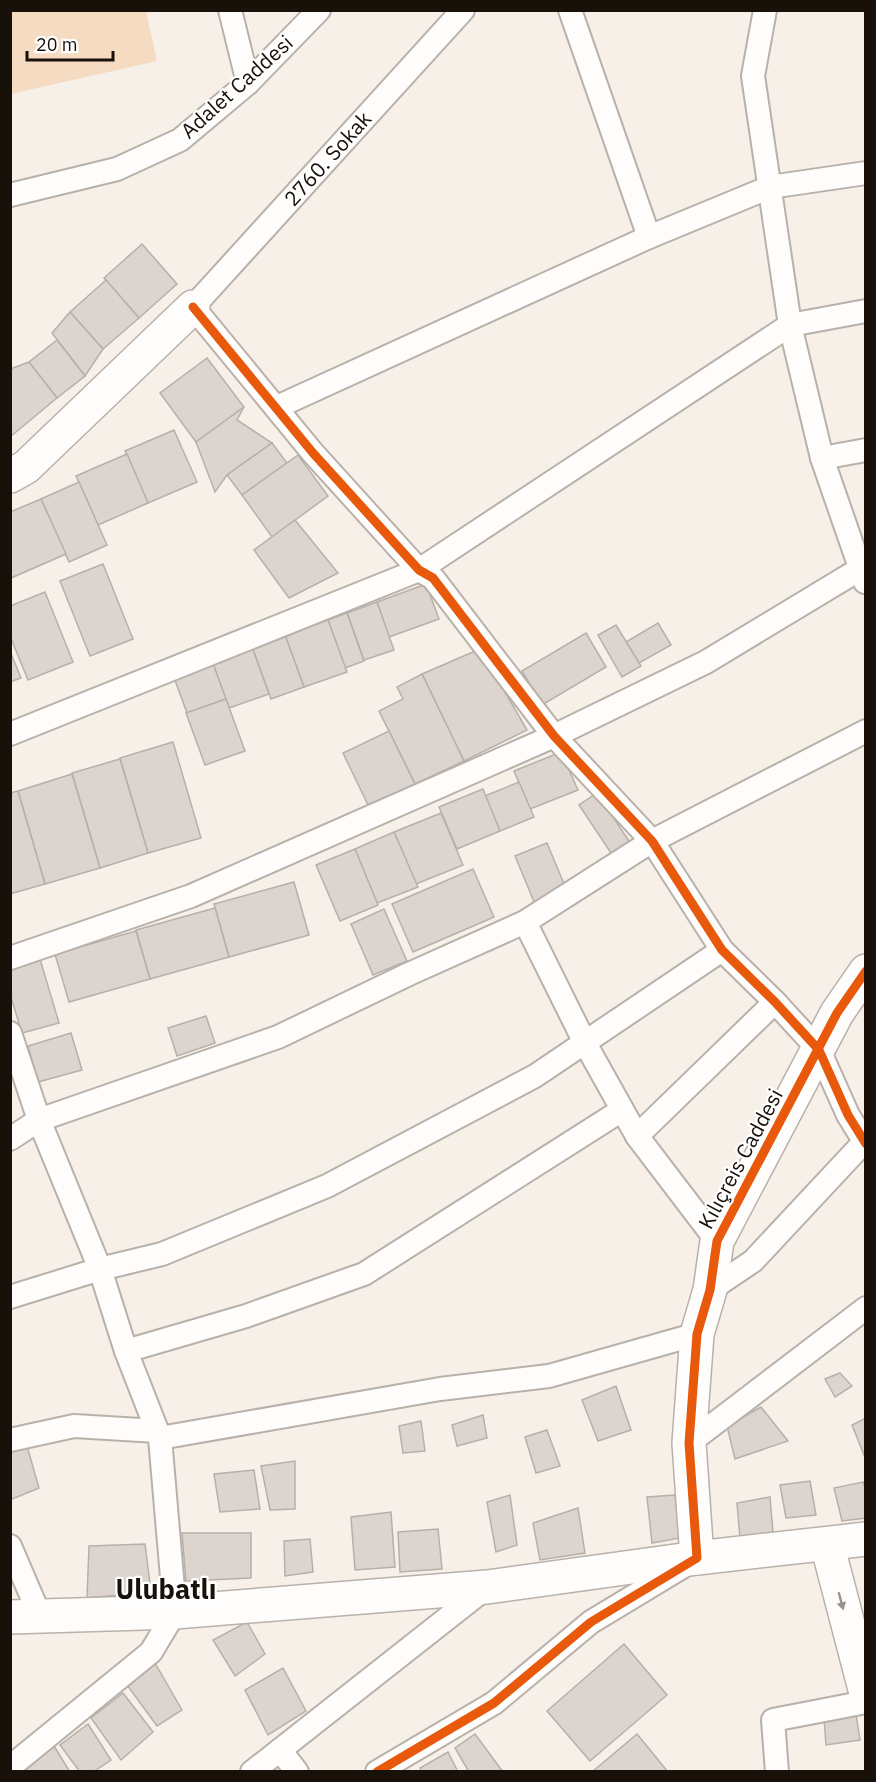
<svg xmlns="http://www.w3.org/2000/svg" width="876" height="1782" font-family="'IBM Plex Sans',sans-serif">
  <style>
    .green { fill: #f5dbc2 }
    .building { fill: #dcd4ce; stroke: #b7b0a9; stroke-width: 1.5 }
    .lines { fill: none; stroke-linecap: round; stroke-linejoin: round }
    .street-casing { stroke: #b8b1aa; stroke-width: 26 }
    .secondary-casing { stroke: #b8b1aa; stroke-width: 36 }
    .street { stroke: #fefdfc; stroke-width: 22 }
    .secondary { stroke: #fefdfc; stroke-width: 33 }
    .cycleway-casing { stroke: #fff; stroke-width: 13 }
    .cycleway { stroke: #e8590c; stroke-width: 9 }
    .oneway { fill: #96938f }
    .labels { text-anchor: middle; stroke-width: 4.5; stroke-linejoin: round; paint-order: stroke }
    .street-label { font-size: 21px; fill: #18110a; stroke: #fff }
    .district-label { font-size: 27px; font-weight: bold; fill: #18110a; stroke: #fff }
  </style>
  <rect width="100%" height="100%" fill="#f7f0e9"/>
  <path class="green" d="M 10,11 L 146,11 L 157,61 L 11,94 Z"/>
  <g class="building">
    <path d="M 142,244 L 177,284 L 139,318 L 104,278 Z"/>
    <path d="M 106,280 L 139,318 L 103,349 L 70,312 Z"/>
    <path d="M 70,312 L 103,349 L 85,376 L 52,333 Z"/>
    <path d="M 57,340 L 85,376 L 57,398 L 29,362 Z"/>
    <path d="M 207,358 L 244,407 L 196,442 L 160,393 Z"/>
    <path d="M 29,362 L 57,398 L 10,437 L 10,369 Z"/>
    <path d="M 244,407 L 237,420 L 272,443 L 227,475 L 215,492 L 196,442 Z"/>
    <path d="M 174,430 L 197,482 L 148,503 L 125,451 Z"/>
    <path d="M 272,443 L 287,463 L 242,495 L 227,475 Z"/>
    <path d="M 127,454 L 148,503 L 98,525 L 76,476 Z"/>
    <path d="M 298,455 L 328,496 L 272,537 L 242,495 Z"/>
    <path d="M 79,482 L 107,545 L 69,562 L 41,499 Z"/>
    <path d="M 41,499 L 66,554 L 11,578 L 10,512 Z"/>
    <path d="M 295,520 L 338,573 L 289,598 L 254,550 Z"/>
    <path d="M 103,564 L 133,639 L 90,656 L 60,581 Z"/>
    <path d="M 426,584 L 439,619 L 389,637 L 377,602 Z"/>
    <path d="M 45,592 L 73,662 L 28,680 L 10,636 L 10,606 Z"/>
    <path d="M 377,602 L 394,650 L 364,660 L 347,613 Z"/>
    <path d="M 347,613 L 364,661 L 345,668 L 328,620 Z"/>
    <path d="M 328,620 L 347,672 L 304,687 L 285,635 Z"/>
    <path d="M 658,623 L 671,645 L 639,663 L 626,642 Z"/>
    <path d="M 616,625 L 641,666 L 622,677 L 598,635 Z"/>
    <path d="M 586,633 L 606,667 L 542,705 L 522,671 Z"/>
    <path d="M 285,635 L 304,687 L 271,699 L 252,647 Z"/>
    <path d="M 252,647 L 269,694 L 229,708 L 212,661 Z"/>
    <path d="M 480,649 L 527,730 L 464,761 L 422,674 Z"/>
    <path d="M 10,651 L 21,678 L 10,682 Z"/>
    <path d="M 212,661 L 226,699 L 187,713 L 173,675 Z"/>
    <path d="M 422,674 L 464,761 L 415,784 L 379,711 L 403,699 L 397,687 Z"/>
    <path d="M 226,699 L 245,751 L 205,765 L 186,713 Z"/>
    <path d="M 389,731 L 415,784 L 369,807 L 343,753 Z"/>
    <path d="M 173,742 L 201,838 L 148,853 L 120,758 Z"/>
    <path d="M 561,752 L 578,790 L 530,809 L 514,771 Z"/>
    <path d="M 120,759 L 148,853 L 100,868 L 72,773 Z"/>
    <path d="M 72,774 L 100,868 L 45,884 L 18,791 Z"/>
    <path d="M 519,782 L 534,817 L 500,831 L 485,796 Z"/>
    <path d="M 483,789 L 500,831 L 457,849 L 439,807 Z"/>
    <path d="M 18,791 L 45,884 L 10,894 L 10,793 Z"/>
    <path d="M 597,793 L 631,844 L 613,856 L 579,805 Z"/>
    <path d="M 441,813 L 463,865 L 416,884 L 394,832 Z"/>
    <path d="M 394,832 L 418,887 L 377,903 L 355,849 Z"/>
    <path d="M 547,843 L 567,891 L 535,904 L 515,856 Z"/>
    <path d="M 355,849 L 378,905 L 340,921 L 316,865 Z"/>
    <path d="M 473,869 L 494,917 L 413,952 L 392,904 Z"/>
    <path d="M 294,882 L 309,935 L 229,957 L 214,904 Z"/>
    <path d="M 215,908 L 229,957 L 150,979 L 136,930 Z"/>
    <path d="M 384,909 L 407,961 L 373,975 L 351,924 Z"/>
    <path d="M 136,931 L 150,979 L 69,1002 L 55,954 Z"/>
    <path d="M 40,959 L 59,1023 L 22,1033 L 10,994 L 10,967 Z"/>
    <path d="M 206,1016 L 215,1043 L 177,1056 L 168,1028 Z"/>
    <path d="M 71,1033 L 82,1070 L 38,1082 L 28,1046 Z"/>
    <path d="M 840,1373 L 852,1386 L 835,1397 L 825,1379 Z"/>
    <path d="M 616,1386 L 631,1430 L 598,1441 L 582,1400 Z"/>
    <path d="M 761,1407 L 788,1441 L 735,1459 L 727,1426 Z"/>
    <path d="M 483,1415 L 487,1438 L 457,1446 L 452,1425 Z"/>
    <path d="M 866,1418 L 866,1460 L 852,1425 Z"/>
    <path d="M 421,1421 L 425,1451 L 403,1453 L 399,1426 Z"/>
    <path d="M 547,1430 L 560,1466 L 536,1473 L 525,1437 Z"/>
    <path d="M 27,1446 L 39,1488 L 10,1500 L 10,1450 Z"/>
    <path d="M 295,1461 L 295,1509 L 270,1510 L 261,1466 Z"/>
    <path d="M 254,1470 L 260,1509 L 220,1512 L 214,1474 Z"/>
    <path d="M 810,1481 L 816,1515 L 786,1518 L 780,1485 Z"/>
    <path d="M 863,1482 L 866,1490 L 866,1518 L 842,1521 L 834,1488 Z"/>
    <path d="M 510,1495 L 517,1545 L 496,1552 L 487,1502 Z"/>
    <path d="M 675,1495 L 680,1538 L 652,1543 L 647,1497 Z"/>
    <path d="M 770,1497 L 773,1532 L 740,1538 L 737,1503 Z"/>
    <path d="M 578,1508 L 585,1553 L 540,1560 L 533,1523 Z"/>
    <path d="M 391,1512 L 395,1567 L 355,1570 L 351,1517 Z"/>
    <path d="M 438,1529 L 442,1569 L 400,1572 L 398,1532 Z"/>
    <path d="M 182,1533 L 251,1533 L 251,1578 L 186,1581 Z"/>
    <path d="M 310,1539 L 313,1572 L 285,1576 L 284,1541 Z"/>
    <path d="M 145,1544 L 151,1592 L 87,1598 L 89,1546 Z"/>
    <path d="M 247,1622 L 265,1654 L 235,1676 L 213,1640 Z"/>
    <path d="M 624,1644 L 667,1695 L 590,1761 L 547,1711 Z"/>
    <path d="M 155,1663 L 182,1710 L 157,1726 L 127,1685 Z"/>
    <path d="M 283,1668 L 306,1711 L 268,1735 L 245,1690 Z"/>
    <path d="M 123,1693 L 153,1732 L 121,1760 L 91,1718 Z"/>
    <path d="M 856,1714 L 860,1740 L 826,1745 L 824,1718 Z"/>
    <path d="M 88,1724 L 111,1760 L 93,1772 L 80,1772 L 60,1745 Z"/>
    <path d="M 475,1734 L 503,1772 L 469,1772 L 455,1748 Z"/>
    <path d="M 637,1734 L 668,1772 L 592,1772 Z"/>
    <path d="M 54,1746 L 70,1772 L 23,1772 Z"/>
    <path d="M 448,1752 L 458,1772 L 422,1772 L 420,1768 Z"/>
  </g>
  <g class="lines">
    <defs>
      <g id="street">
        <path d="M 230,10 L 248,83"/>
        <path d="M 463,10 L 193,307 L 313,453 L 419,570 L 433,578 L 554,736 L 652,841 L 722,950 L 775,1002 L 819,1050 L 848,1115 L 866,1144"/>
        <path d="M 570,10 L 649,237"/>
        <path d="M 765,10 L 753,76 L 790,325 L 822,458 L 865,582"/>
        <path d="M 10,195 L 117,169 L 180,140 L 248,83 L 319,10"/>
        <path d="M 277,407 L 649,237 L 770,187 L 866,173"/>
        <path d="M 822,458 L 866,450"/>
        <path d="M 10,734 L 419,570 L 790,325 L 866,311"/>
        <path d="M 525,922 L 585,1043 L 637,1136 L 775,1002"/>
        <path d="M 10,958 L 191,896 L 554,736 L 706,662 L 860,569 L 866,568"/>
        <path d="M 10,1033 L 39,1120 L 100,1269 L 126,1351 L 160,1438 L 175,1612 L 151,1652 L 10,1767"/>
        <path d="M 637,1136 L 717,1241"/>
        <path d="M 10,1139 L 39,1120 L 278,1037 L 409,974 L 525,922 L 652,841 L 866,731"/>
        <path d="M 710,1290 L 753,1261 L 866,1140"/>
        <path d="M 10,1297 L 100,1269 L 162,1254 L 327,1186 L 535,1076 L 722,950"/>
        <path d="M 126,1351 L 246,1316 L 364,1274 L 622,1110"/>
        <path d="M 160,1438 L 440,1389 L 549,1376 L 697,1334"/>
        <path d="M 10,1440 L 74,1426 L 157,1431"/>
        <path d="M 689,1443 L 866,1308"/>
        <path d="M 10,1546 L 40,1616"/>
        <path d="M 280,1750 L 297,1772"/>
        <path d="M 252,1772 L 487,1587"/>
        <path d="M 377,1772 L 494,1703 L 591,1622 L 687,1564"/>
        <path d="M 777,1772 L 773,1720 L 866,1702"/>
      </g>
      <g id="secondary">
        <path d="M 10,476 L 26,467 L 193,307"/>
        <path d="M 827,1544 L 866,1693"/>
        <path d="M 697,1558 L 689,1443 L 697,1334 L 710,1290 L 717,1241 L 837,1013 L 866,971"/>
        <path d="M 10,1617 L 175,1612 L 487,1587 L 697,1558 L 866,1539"/>
      </g>
    </defs>
    <use href="#street" class="street-casing"/>
    <use href="#secondary" class="secondary-casing"/>
    <use href="#street" class="street"/>
    <use href="#secondary" class="secondary"/>
    <defs>
      <g id="cycleway">
        <path d="M 193,307 L 313,453 L 419,570 L 433,578 L 554,736 L 652,841 L 722,950 L 775,1002 L 819,1050 L 848,1115 L 866,1144"/>
        <path d="M 377,1772 L 494,1703 L 591,1622 L 697,1558 L 689,1443 L 697,1334 L 710,1290 L 717,1241 L 837,1013 L 866,971"/>
      </g>
    </defs>
    <use href="#cycleway" class="cycleway-casing"/>
    <use href="#cycleway" class="cycleway"/>
  </g>
  <defs><path id="oneway-solid" d="M-6-.8H1V-3.2L6.5 0L1 3.2V.8H-6Z" transform="scale(1.5)"/></defs>
  <use class="oneway" href="#oneway-solid" transform="translate(841 1601) rotate(75)"/>
  <g class="labels">
    <g class="street-label">
      <text transform="translate(237 87) rotate(-42)" y="7">Adalet Caddesi</text>
      <text transform="translate(328 159) rotate(-48)" y="7">2760. Sokak</text>
      <text transform="translate(741 1159) rotate(-62)" y="7">Kılıçreis Caddesi</text>
    </g>
    <g class="district-label">
      <text x="166" y="1599">Ulubatlı</text>
    </g>
  </g>
  <rect width="876" height="1782" fill="none" stroke="#18110a" stroke-width="24"/>
  <path d="M27 51v9h86v-9" fill="none" stroke="#18110a" stroke-width="3"/>
  <text x="36" y="51" font-size="18" fill="#18110a" stroke="#ffffff" stroke-width="4.5" paint-order="stroke">20 m</text>
</svg>
